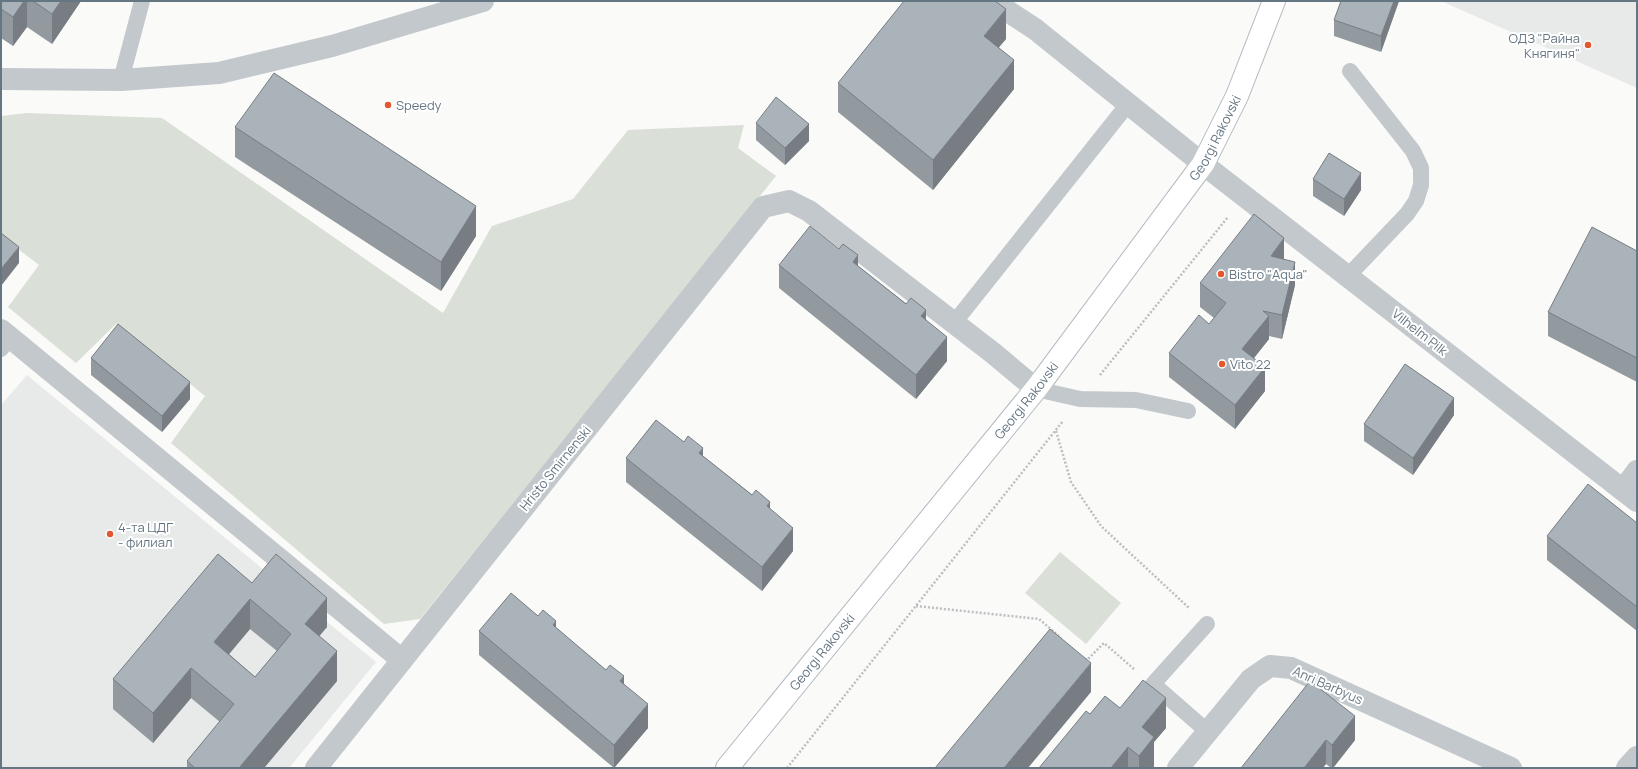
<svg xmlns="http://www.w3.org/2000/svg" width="1638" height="769" font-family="Manrope,sans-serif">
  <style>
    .built { fill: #e8e9e9 }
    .green { fill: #dadfd7 }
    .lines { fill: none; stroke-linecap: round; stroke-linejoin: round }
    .secondary-casing { stroke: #b3babf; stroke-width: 24 }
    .path { stroke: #bbbfc2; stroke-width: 2.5; stroke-dasharray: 2 2; stroke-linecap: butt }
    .lane { stroke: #c3c8cc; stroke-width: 16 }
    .street { stroke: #c3c8cc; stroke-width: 22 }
    .secondary { stroke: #fff; stroke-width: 22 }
    .wall { fill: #929a9f; fill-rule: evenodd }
    .shaded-wall { fill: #777d82 }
    .building { fill: #aab3b9; stroke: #777d82; fill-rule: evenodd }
    .poi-dot { fill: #e4572e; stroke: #fff; stroke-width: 1.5 }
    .labels { text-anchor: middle; stroke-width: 4; stroke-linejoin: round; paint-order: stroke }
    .poi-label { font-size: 13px; fill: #657683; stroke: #fff; text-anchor: start }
    .street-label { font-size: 13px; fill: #657683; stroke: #fff }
  </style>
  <rect width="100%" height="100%" fill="#fafaf8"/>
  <g class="built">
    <path d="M 1441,1 L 1637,1 L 1637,88 Z"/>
    <path d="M 27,375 L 376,662 L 289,768 L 1,768 L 1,405 Z"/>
  </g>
  <g class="green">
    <path d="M 27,113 L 162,118 L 443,313 L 492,226 L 573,199 L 628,130 L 744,125 L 738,148 L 776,176 L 420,619 L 384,624 L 171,443 L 205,396 L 116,324 L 76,363 L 8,307 L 39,265 L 1,236 L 1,116 Z"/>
    <path d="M 1060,552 L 1121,603 L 1086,644 L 1025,593 Z"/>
  </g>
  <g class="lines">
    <defs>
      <g id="secondary">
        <path id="s1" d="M 727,768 L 1036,389 L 1203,164 L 1237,96 L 1274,1"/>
      </g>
    </defs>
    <use href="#secondary" class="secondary-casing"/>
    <g class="path">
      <path d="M 1100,375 L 1228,217"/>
      <path d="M 1056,431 L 1071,482 L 1101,526 L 1189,608"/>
      <path d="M 916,606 L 1039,619 L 1061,638"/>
      <path d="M 1085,659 L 1087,660 L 1104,643 L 1134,669"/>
      <path d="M 787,768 L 1063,421"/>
    </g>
    <g class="lane">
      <path d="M 121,80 L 142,1"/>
      <path d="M 1348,276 L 1407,214 L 1416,201 L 1421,185 L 1421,168 L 1413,151 L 1350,71"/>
      <path d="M 954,323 L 1128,104"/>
      <path d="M 1,349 L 10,337"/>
      <path d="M 1036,389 L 1080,399 L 1136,400 L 1188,411"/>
      <path d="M 1207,624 L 1153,684 L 1208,732"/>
    </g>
    <g class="street">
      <path d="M 992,1 L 1035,29 L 1203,164 L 1637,501"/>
      <path d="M 1,79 L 121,80 L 219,73 L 332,46 L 483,1"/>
      <path d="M 1,330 L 402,660"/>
      <path d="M 1623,490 L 1637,471"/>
      <path d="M 316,768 L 763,207 L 789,201 L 809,211 L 993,353 L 1036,389"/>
      <path d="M 1178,768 L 1251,679 L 1270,666 L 1291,668 L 1511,768"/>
      <path d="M 1627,768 L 1637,757"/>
    </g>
    <use href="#secondary" class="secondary"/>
  </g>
  <g class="wall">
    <path d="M 1,1 L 81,1 L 52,44 L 27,27 L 13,46 L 1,38 Z"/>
    <path d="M 1399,1 L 1381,52 L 1334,36 L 1334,20 Z"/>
    <path d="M 1006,39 L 999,47 L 1014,89 L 933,190 L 838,112 L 838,83 Z"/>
    <path d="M 756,123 L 809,141 L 785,165 L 756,140 Z"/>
    <path d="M 235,127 L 476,236 L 441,291 L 235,157 Z"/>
    <path d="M 1313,179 L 1361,190 L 1344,216 L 1313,196 Z"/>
    <path d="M 1637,251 L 1637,382 L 1548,336 L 1548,312 Z"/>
    <path d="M 1284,259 L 1295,285 L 1282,339 L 1269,336 L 1269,339 L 1254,358 L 1265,391 L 1235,429 L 1169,377 L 1169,353 L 1209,324 L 1214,318 L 1200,307 L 1200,283 Z"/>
    <path d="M 779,265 L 858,266 L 926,319 L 947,361 L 916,399 L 779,288 Z"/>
    <path d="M 91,358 L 190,399 L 162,432 L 91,375 Z"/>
    <path d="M 1454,415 L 1413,475 L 1364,441 L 1364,424 Z"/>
    <path d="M 684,442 L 703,456 L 770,509 L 793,551 L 762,591 L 626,482 L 626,458 Z"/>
    <path d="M 1637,523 L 1637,631 L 1547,560 L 1547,536 Z"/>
    <path d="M 252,583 L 327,627 L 319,636 L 337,681 L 264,768 L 187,768 L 187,761 L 220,722 L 191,698 L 153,743 L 113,709 L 113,679 ZM 250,629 L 277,651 L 255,677 L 229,654 Z"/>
    <path d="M 538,616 L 556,628 L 606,670 L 624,684 L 648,728 L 614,768 L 479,655 L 479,631 Z"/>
    <path d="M 1310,681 L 1355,740 L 1333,768 L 1331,768 L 1326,764 Z"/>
    <path d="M 1120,708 L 1166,728 L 1154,742 L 1154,766 L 1153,768 L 1039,768 L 1090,714 Z"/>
  </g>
  <g class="shaded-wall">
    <path d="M 24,1 L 27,1 L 27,27 L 13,46 L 13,17 Z"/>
    <path d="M 61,1 L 81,1 L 52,44 L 52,14 Z"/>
    <path d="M 1394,1 L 1399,1 L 1381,52 L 1381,36 Z"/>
    <path d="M 1006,9 L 1006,39 L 984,65 L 984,36 Z"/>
    <path d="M 1014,60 L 1014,89 L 933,190 L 933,160 Z"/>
    <path d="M 809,124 L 809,141 L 785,165 L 785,148 Z"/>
    <path d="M 1361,173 L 1361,190 L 1344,216 L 1344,199 Z"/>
    <path d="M 476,206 L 476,236 L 441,291 L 441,262 Z"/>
    <path d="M 1284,238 L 1284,262 L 1271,256 Z"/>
    <path d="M 19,247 L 19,263 L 1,286 L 1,269 Z"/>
    <path d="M 858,255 L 858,279 L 853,262 Z"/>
    <path d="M 1295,262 L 1295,285 L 1282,339 L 1282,315 Z"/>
    <path d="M 926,310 L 926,334 L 921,316 Z"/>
    <path d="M 1269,316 L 1269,339 L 1242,373 L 1242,349 Z"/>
    <path d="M 947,337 L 947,361 L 916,399 L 916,375 Z"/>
    <path d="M 1265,367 L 1265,391 L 1235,429 L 1235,405 Z"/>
    <path d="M 190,382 L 190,399 L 162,432 L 162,416 Z"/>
    <path d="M 1454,398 L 1454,415 L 1413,475 L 1413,458 Z"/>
    <path d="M 703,448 L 703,472 L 699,453 Z"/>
    <path d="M 770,502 L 770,526 L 767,506 Z"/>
    <path d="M 793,528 L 793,551 L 762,591 L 762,567 Z"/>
    <path d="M 327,598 L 327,627 L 305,653 L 305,624 Z"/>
    <path d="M 250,599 L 250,629 L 214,672 L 214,642 Z"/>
    <path d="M 556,621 L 556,644 L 553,625 Z"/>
    <path d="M 337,651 L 337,681 L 264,768 L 239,768 Z"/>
    <path d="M 1091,663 L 1091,692 L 1028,768 L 1004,768 Z"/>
    <path d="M 191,668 L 191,698 L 153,743 L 153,713 Z"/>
    <path d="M 624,676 L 624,700 L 620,681 Z"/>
    <path d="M 1166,698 L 1166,728 L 1154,742 L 1154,766 L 1153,768 L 1139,768 L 1139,756 L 1142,727 Z"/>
    <path d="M 648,704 L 648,728 L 614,768 L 614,745 Z"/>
    <path d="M 1355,716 L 1355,740 L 1333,768 L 1332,768 L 1332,745 Z"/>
    <path d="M 1326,740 L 1326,764 L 1323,768 L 1304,768 Z"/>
    <path d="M 1128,747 L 1128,768 L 1111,768 Z"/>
  </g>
  <g class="building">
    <path d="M 1,1 L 24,1 L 13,17 L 1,9 Z"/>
    <path d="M 33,1 L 61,1 L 52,14 Z"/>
    <path d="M 904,1 L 995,1 L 1006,9 L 984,36 L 1014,60 L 933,160 L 838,83 Z"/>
    <path d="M 1341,1 L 1394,1 L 1381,36 L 1334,20 Z"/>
    <path d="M 274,73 L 476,206 L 441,262 L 235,127 Z"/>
    <path d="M 776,97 L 809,124 L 785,148 L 756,123 Z"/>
    <path d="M 1329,153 L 1361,173 L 1344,199 L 1313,179 Z"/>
    <path d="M 1254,214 L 1284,238 L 1271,256 L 1295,262 L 1282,315 L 1263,311 L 1269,316 L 1242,349 L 1265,367 L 1235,405 L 1169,353 L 1199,315 L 1209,324 L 1226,303 L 1200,283 Z"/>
    <path d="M 810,226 L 839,249 L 843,244 L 858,255 L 853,262 L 906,304 L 911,298 L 926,310 L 921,316 L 947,337 L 916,375 L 779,265 Z"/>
    <path d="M 1592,227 L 1637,251 L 1637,358 L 1548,312 Z"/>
    <path d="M 1,233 L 19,247 L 1,269 Z"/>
    <path d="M 118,324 L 190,382 L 162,416 L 91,358 Z"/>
    <path d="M 1405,364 L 1454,398 L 1413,458 L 1364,424 Z"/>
    <path d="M 656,420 L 684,442 L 688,436 L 703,448 L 699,453 L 752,495 L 756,490 L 770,502 L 767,506 L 793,528 L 762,567 L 626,458 Z"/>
    <path d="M 1588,484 L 1637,523 L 1637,607 L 1547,536 Z"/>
    <path d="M 218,554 L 252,583 L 276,554 L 327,598 L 305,624 L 337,651 L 239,768 L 195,768 L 187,761 L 234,704 L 191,668 L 153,713 L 113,679 ZM 250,599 L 291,634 L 255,677 L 214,642 Z"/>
    <path d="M 511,593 L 538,616 L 543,610 L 556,621 L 553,625 L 606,670 L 610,665 L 624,676 L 620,681 L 648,704 L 614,745 L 479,631 Z"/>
    <path d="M 1050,629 L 1091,663 L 1004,768 L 935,768 Z"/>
    <path d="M 1143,680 L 1166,698 L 1142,727 L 1154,737 L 1139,756 L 1128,747 L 1111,768 L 1039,768 L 1086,711 L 1090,714 L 1105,696 L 1120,708 Z"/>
    <path d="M 1310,681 L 1355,716 L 1332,745 L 1326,740 L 1304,768 L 1241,768 Z"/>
  </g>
  <g class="poi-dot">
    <circle cx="1588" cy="45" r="4"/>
    <circle cx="388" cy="105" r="4"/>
    <circle cx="1221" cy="274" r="4"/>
    <circle cx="1222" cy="364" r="4"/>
    <circle cx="110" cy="534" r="4"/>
  </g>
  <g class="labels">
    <g class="poi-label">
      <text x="1580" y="43" text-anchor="end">ОДЗ "Райна<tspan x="1580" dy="15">Княгиня"</tspan></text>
      <text x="396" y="110">Speedy</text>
      <text x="1229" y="279">Bistro "Aqua"</text>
      <text x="1230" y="369">Vito 22</text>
      <text x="118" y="532">4-та ЦДГ<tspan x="118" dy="15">- филиал</tspan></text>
    </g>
    <g class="street-label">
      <text dy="5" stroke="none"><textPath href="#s1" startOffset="798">Georgi Rakovski</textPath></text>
      <text transform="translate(1420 332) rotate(38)" y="5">Vilhelm Pilk</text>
      <text dy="5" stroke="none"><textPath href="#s1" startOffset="474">Georgi Rakovski</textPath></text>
      <text transform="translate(555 468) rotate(-51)" y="5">Hristo Smirnenski</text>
      <text dy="5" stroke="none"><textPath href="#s1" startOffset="150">Georgi Rakovski</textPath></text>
      <text transform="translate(1328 685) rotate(24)" y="5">Anri Barbyus</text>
    </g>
  </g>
  <rect width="1638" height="769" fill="none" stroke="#657683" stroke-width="4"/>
</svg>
